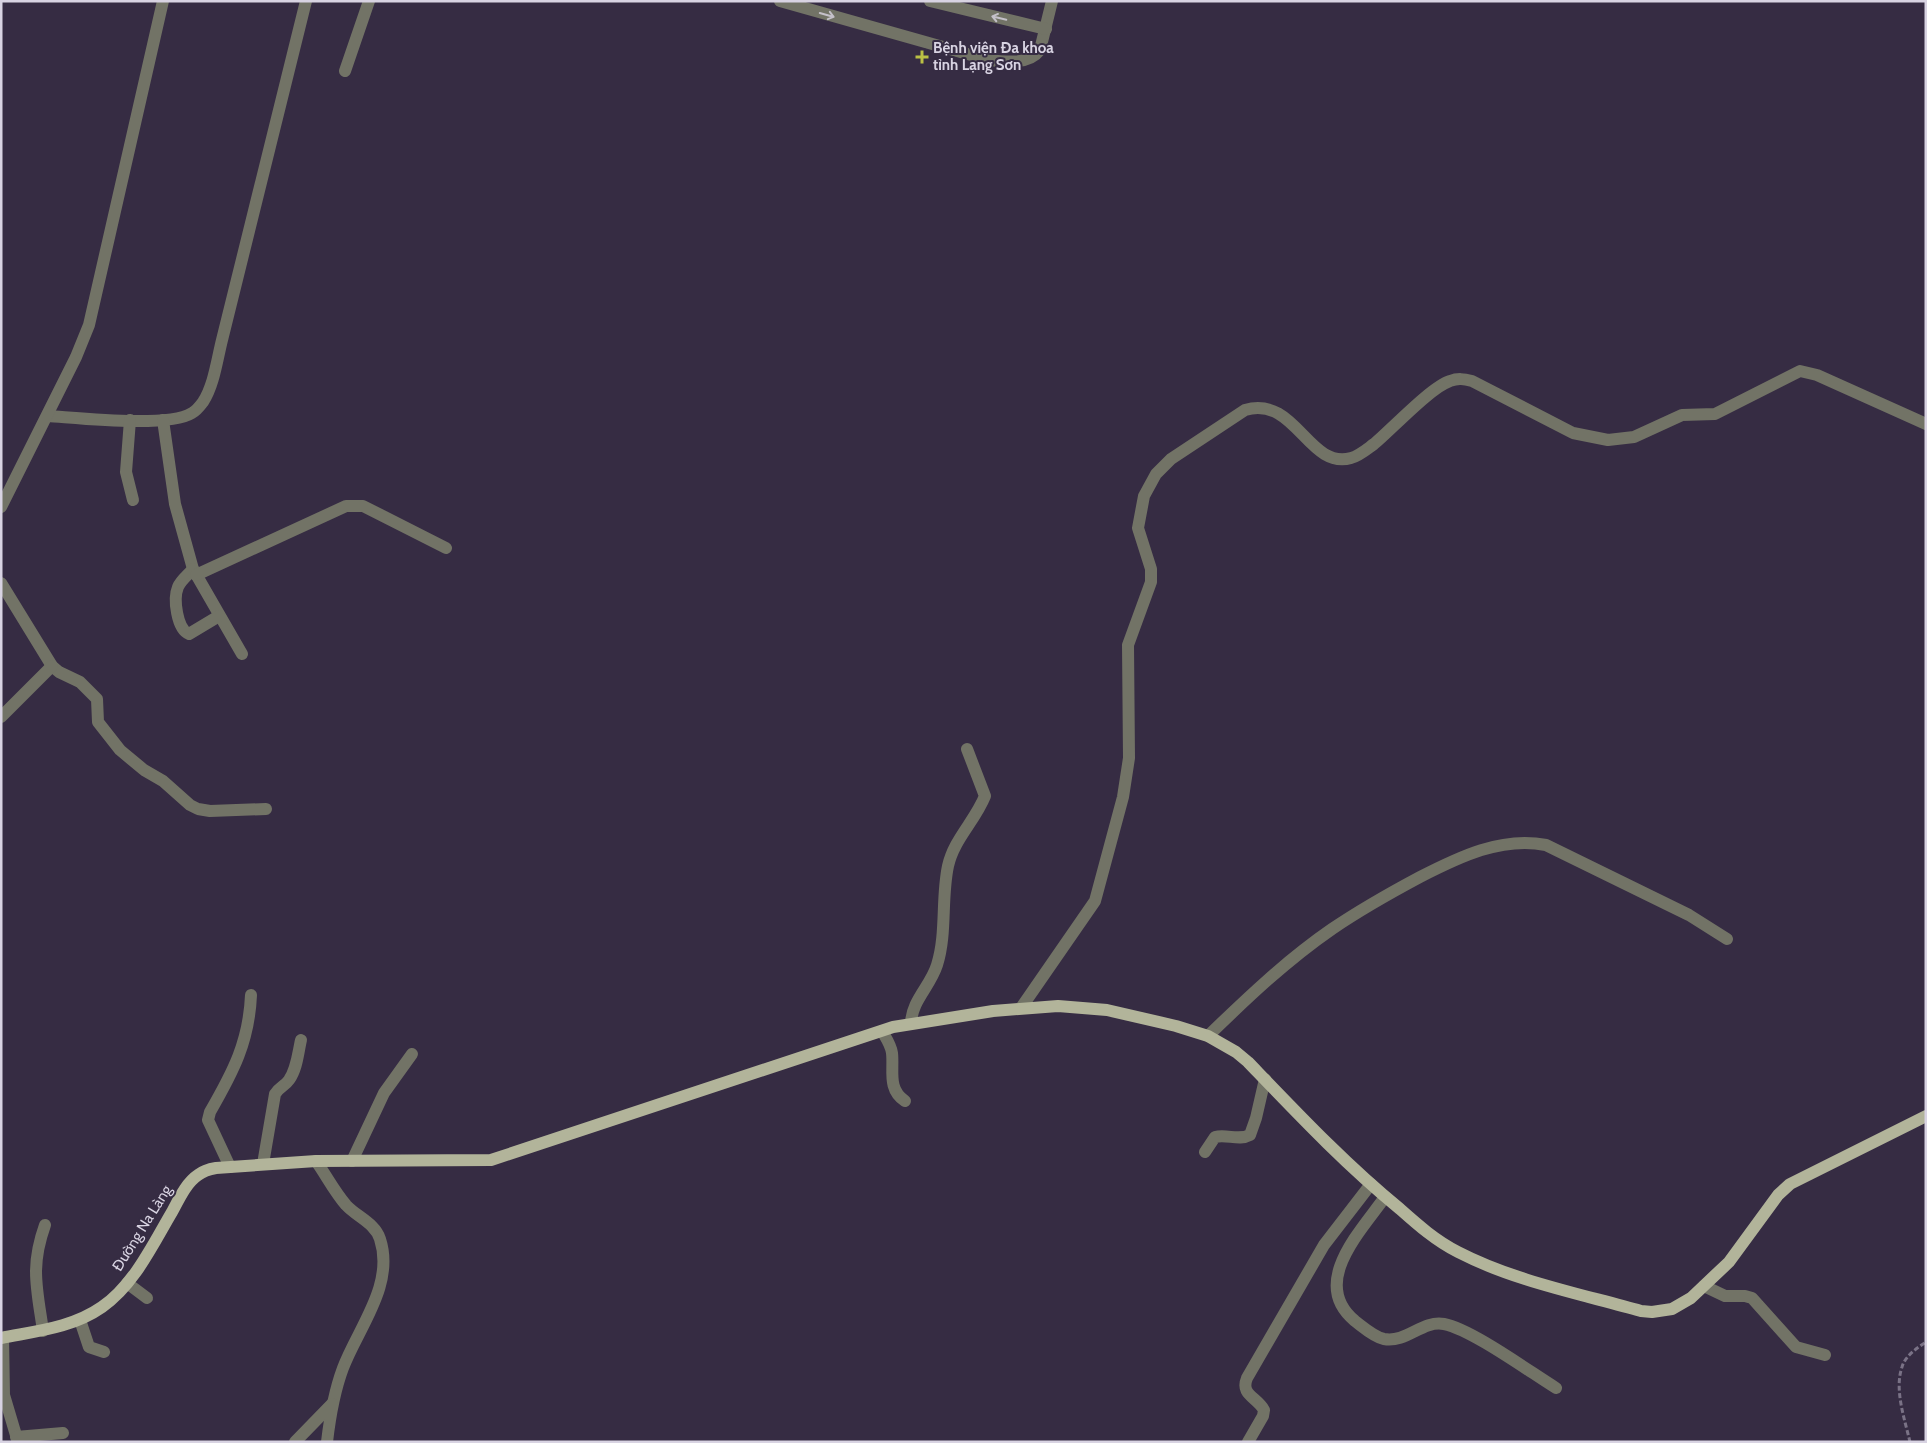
<svg xmlns="http://www.w3.org/2000/svg" width="1927" height="1443" font-family="Cabin,sans-serif">
  <style>
    .lines { fill: none; stroke-linecap: round; stroke-linejoin: round }
    .path { stroke: #7a7286; stroke-width: 3; stroke-dasharray: 5 2.5; stroke-linecap: butt }
    .minor { stroke: #727366; stroke-width: 12 }
    .major { stroke: #b2b49a; stroke-width: 12 }
    .oneway { stroke: #c4c0c9 }
    .poi-dot { fill: #bbc045; stroke: #362c43; stroke-width: 2 }
    .labels { text-anchor: middle; stroke-width: 4; stroke-linejoin: round; paint-order: stroke }
    .poi-label { font-size: 15px; font-weight: bold; fill: #d8d3e2; stroke: #362c43; text-anchor: start }
    .street-label { font-size: 15px; fill: #d8d3e2; stroke: #362c43 }
  </style>
  <rect width="100%" height="100%" fill="#362c43"/>
  <g class="lines">
    <path class="path" d="M 1910,1442 C 1905,1420 1894,1390 1902,1367 C 1905,1356 1917,1348 1926,1342"/>
    <g class="minor">
      <path d="M 780,1 L 989,60 C 1005,62 1029,65 1040,50 L 1052,1"/>
      <path d="M 930,1 L 1046,29"/>
      <path d="M 345,71 L 369,1"/>
      <path d="M 48,416 C 79,418 168,428 192,413 C 196,411 200,406 203,402 C 214,385 217,360 222,340 L 306,1"/>
      <path d="M 130,420 L 126,472 L 133,500"/>
      <path d="M 163,420 L 175,504 L 193,569 L 242,654"/>
      <path d="M 1,507 L 76,357 L 89,325 L 163,1"/>
      <path d="M 193,569 C 188,575 181,580 178,587 C 173,599 177,629 189,634 L 219,616"/>
      <path d="M 196,575 L 346,506 L 363,506 L 446,548"/>
      <path d="M 1,583 L 52,666 L 59,672 L 80,682 L 97,699 L 98,722 L 120,750 L 144,770 L 163,781 L 190,805 L 198,809 L 210,811 L 266,809"/>
      <path d="M 1,717 L 52,666"/>
      <path d="M 1021,1008 L 1095,901 L 1123,797 L 1129,758 L 1128,645 L 1151,582 L 1151,569 L 1138,528 L 1144,496 L 1156,474 L 1171,459 L 1245,410 C 1296,395 1308,470 1351,458 C 1359,456 1367,449 1374,444 C 1392,429 1431,387 1450,381 C 1458,378 1464,379 1472,381 L 1573,433 L 1608,440 L 1634,437 L 1682,415 L 1715,414 L 1800,371 L 1817,375 L 1926,424"/>
      <path d="M 911,1023 C 912,1000 930,987 937,965 C 947,933 941,899 948,866 C 954,839 975,821 985,796 L 967,749"/>
      <path d="M 882,1031 C 886,1038 891,1045 892,1053 C 894,1070 887,1089 905,1101"/>
      <path d="M 1208,1036 C 1247,998 1287,960 1332,929 C 1360,910 1390,893 1420,877 C 1459,857 1502,836 1546,845 L 1689,915 L 1727,939"/>
      <path d="M 1205,1152 L 1215,1137 C 1227,1134 1239,1141 1250,1135 L 1256,1118 L 1265,1079"/>
      <path d="M 316,1161 C 326,1175 334,1191 346,1205 C 357,1217 375,1223 380,1239 C 395,1285 358,1328 343,1368 C 334,1392 330,1416 327,1442"/>
      <path d="M 352,1161 L 384,1093 L 412,1054"/>
      <path d="M 263,1164 L 275,1094 C 279,1087 285,1086 289,1080 C 297,1069 298,1053 301,1040"/>
      <path d="M 230,1167 L 208,1120 L 210,1112 C 233,1072 249,1042 251,995"/>
      <path d="M 1385,1197 C 1361,1231 1309,1283 1355,1321 C 1363,1327 1374,1337 1384,1339 C 1407,1343 1422,1320 1444,1324 C 1471,1329 1530,1372 1556,1388"/>
      <path d="M 127,1283 L 147,1298"/>
      <path d="M 1704,1286 L 1725,1296 L 1745,1296 L 1752,1298 L 1796,1347 L 1825,1355"/>
      <path d="M 80,1320 L 89,1347 L 104,1352"/>
      <path d="M 43,1331 C 37,1288 30,1267 45,1225"/>
      <path d="M 3,1338 L 4,1395 L 18,1442"/>
      <path d="M 16,1437 L 63,1433"/>
      <path d="M 295,1442 L 332,1404"/>
      <path d="M 1248,1442 L 1263,1416 L 1264,1410 C 1257,1397 1240,1395 1247,1378 L 1324,1245 L 1371,1184"/>
    </g>
    <path class="major" d="M 1,1338 C 36,1331 72,1328 102,1307 C 134,1285 153,1244 172,1212 C 179,1199 186,1183 198,1175 C 203,1171 210,1169 216,1168 L 316,1161 L 491,1160 L 893,1027 L 993,1011 L 1058,1006 L 1107,1010 L 1176,1026 L 1208,1036 L 1236,1052 L 1248,1062 C 1297,1113 1345,1164 1400,1209 C 1418,1225 1436,1241 1458,1252 C 1514,1281 1581,1294 1641,1311 L 1652,1312 L 1672,1309 L 1691,1298 L 1729,1262 L 1778,1195 L 1790,1184 L 1926,1116"/>
  </g>
  <defs><path id="oneway-shaft" d="M-6 0H5M1.5-3L5.5 0L1.5 3" fill="none" stroke-width="1.6" stroke-linecap="round" stroke-linejoin="round" transform="scale(1.25)"/></defs>
  <g class="oneway">
    <use href="#oneway-shaft" transform="translate(827 15) rotate(16)"/>
    <use href="#oneway-shaft" transform="translate(999 18) rotate(-167)"/>
  </g>
  <path class="poi-dot" d="M919.5 49.5h5v5h5v5h-5v5h-5v-5h-5v-5h5z"/>
  <g class="labels">
    <g class="poi-label">
      <text x="933" y="53">Bệnh viện Đa khoa<tspan x="933" dy="17">tỉnh Lạng Sơn</tspan></text>
    </g>
    <g class="street-label">
      <text transform="translate(142 1228) rotate(-58)" y="5">Đường Na Làng</text>
    </g>
  </g>
  <rect width="1927" height="1443" fill="none" stroke="#d8d3e2" stroke-width="5"/>
</svg>
